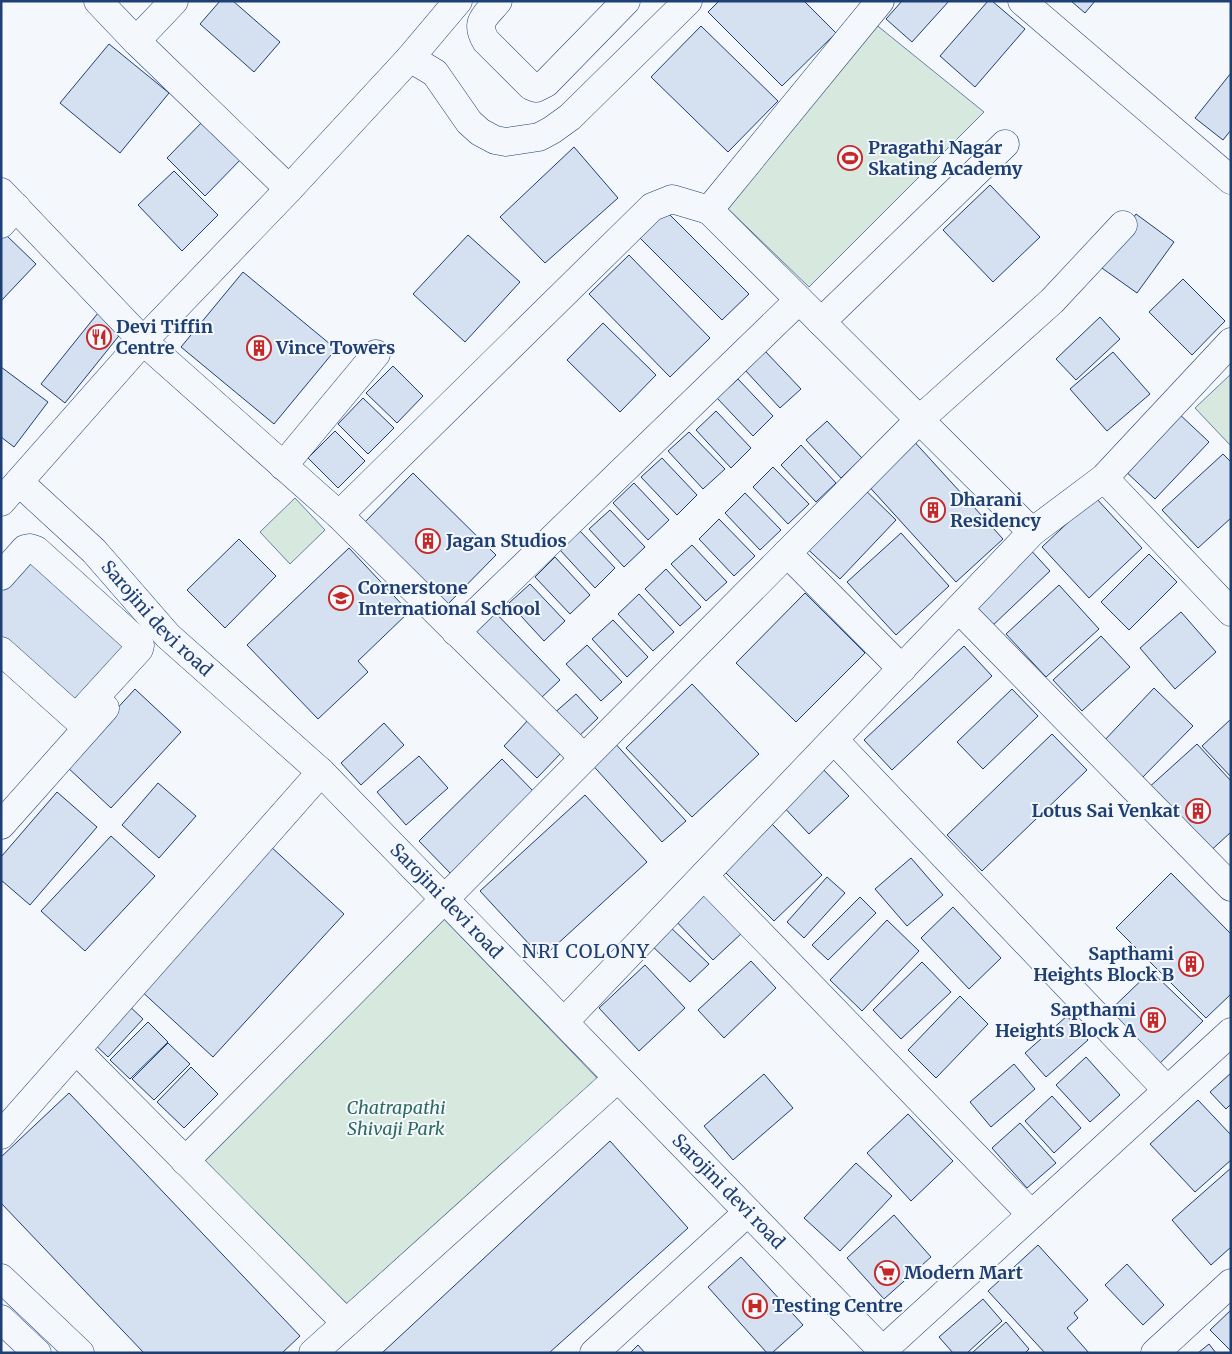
<svg xmlns="http://www.w3.org/2000/svg" width="1232" height="1354" font-family="Merriweather,serif">
  <style>
    .green { fill: #d7e8df; stroke: #687fa3 }
    .building { fill: #d5e0f0; stroke: #1d3f73 }
    .lines { fill: none; stroke-linecap: round; stroke-linejoin: round }
    .minor-casing { stroke: #1d3f73; stroke-width: 29 }
    .major-casing { stroke: #1d3f73; stroke-width: 29 }
    .minor { stroke: #f4f7fb; stroke-width: 28 }
    .major { stroke: #f4f7fb; stroke-width: 28 }
    .labels { text-anchor: middle; stroke-width: 4; stroke-linejoin: round; paint-order: stroke }
    .poi-label { font-size: 18px; font-weight: bold; fill: #1d3f73; stroke: #f4f7fb; text-anchor: start }
    .street-label { font-size: 18px; fill: #1d3f73; stroke: #f4f7fb }
    .park-label { font-size: 18px; font-style: italic; fill: #2c6c60; stroke: #f4f7fb }
    .neighbourhood-label { font-size: 19px; letter-spacing: 1px; fill: #1d3f73; stroke: #f4f7fb }
  </style>
  <rect width="100%" height="100%" fill="#f4f7fb"/>
  <g class="green">
    <path d="M 874,23 L 984,112 L 809,287 L 723,204 Z"/>
    <path d="M 1231,374 L 1231,446 L 1195,408 Z"/>
    <path d="M 295,498 L 325,530 L 290,564 L 260,532 Z"/>
    <path d="M 444,919 L 598,1079 L 348,1318 L 195,1159 Z"/>
  </g>
  <g class="building">
    <path d="M 220,1 L 233,1 L 280,42 L 254,72 L 200,24 Z"/>
    <path d="M 719,1 L 804,1 L 836,33 L 782,86 L 708,12 Z"/>
    <path d="M 902,1 L 949,1 L 912,42 L 886,19 Z"/>
    <path d="M 988,1 L 992,1 L 1025,29 L 975,87 L 940,56 Z"/>
    <path d="M 1071,1 L 1095,1 L 1085,13 Z"/>
    <path d="M 701,26 L 778,101 L 728,152 L 651,77 Z"/>
    <path d="M 109,44 L 169,93 L 120,153 L 60,103 Z"/>
    <path d="M 1231,73 L 1231,130 L 1223,140 L 1195,118 Z"/>
    <path d="M 207,117 L 245,155 L 205,196 L 167,158 Z"/>
    <path d="M 574,147 L 618,198 L 545,263 L 500,217 Z"/>
    <path d="M 174,171 L 218,215 L 182,251 L 138,205 Z"/>
    <path d="M 990,185 L 1040,237 L 993,282 L 943,230 Z"/>
    <path d="M 666,211 L 749,294 L 722,320 L 640,238 Z"/>
    <path d="M 1136,214 L 1174,242 L 1137,293 L 1099,266 Z"/>
    <path d="M 5,234 L 36,264 L 1,301 L 1,238 Z"/>
    <path d="M 468,235 L 520,282 L 465,342 L 413,294 Z"/>
    <path d="M 629,255 L 710,338 L 670,377 L 589,294 Z"/>
    <path d="M 243,272 L 336,349 L 274,424 L 181,347 Z"/>
    <path d="M 1183,279 L 1225,321 L 1192,355 L 1149,312 Z"/>
    <path d="M 98,313 L 122,332 L 65,403 L 41,384 Z"/>
    <path d="M 1100,317 L 1120,339 L 1076,380 L 1056,359 Z"/>
    <path d="M 603,323 L 656,375 L 620,412 L 567,360 Z"/>
    <path d="M 765,351 L 801,389 L 780,408 L 745,370 Z"/>
    <path d="M 1113,352 L 1150,394 L 1107,431 L 1070,389 Z"/>
    <path d="M 393,366 L 423,396 L 397,423 L 366,393 Z"/>
    <path d="M 1,367 L 48,402 L 14,447 L 1,437 Z"/>
    <path d="M 738,379 L 773,416 L 753,436 L 717,398 Z"/>
    <path d="M 363,398 L 394,428 L 368,454 L 338,424 Z"/>
    <path d="M 716,411 L 751,448 L 731,468 L 696,430 Z"/>
    <path d="M 1176,411 L 1209,442 L 1155,499 L 1122,468 Z"/>
    <path d="M 827,421 L 862,458 L 841,478 L 806,440 Z"/>
    <path d="M 335,431 L 365,461 L 338,488 L 308,458 Z"/>
    <path d="M 689,432 L 725,469 L 703,489 L 668,451 Z"/>
    <path d="M 911,438 L 1003,539 L 956,582 L 864,481 Z"/>
    <path d="M 801,445 L 836,483 L 816,502 L 781,465 Z"/>
    <path d="M 1223,454 L 1231,462 L 1231,518 L 1198,548 L 1162,510 Z"/>
    <path d="M 662,458 L 697,495 L 677,515 L 641,477 Z"/>
    <path d="M 773,467 L 809,504 L 788,524 L 753,487 Z"/>
    <path d="M 413,473 L 496,555 L 444,608 L 361,526 Z"/>
    <path d="M 634,483 L 669,520 L 648,540 L 613,503 Z"/>
    <path d="M 858,483 L 896,520 L 840,579 L 801,543 Z"/>
    <path d="M 745,493 L 781,530 L 760,550 L 725,513 Z"/>
    <path d="M 1095,497 L 1142,548 L 1089,598 L 1042,547 Z"/>
    <path d="M 610,510 L 645,547 L 624,567 L 589,529 Z"/>
    <path d="M 719,519 L 755,556 L 734,576 L 699,539 Z"/>
    <path d="M 580,531 L 615,568 L 595,588 L 560,550 Z"/>
    <path d="M 901,533 L 949,586 L 896,635 L 847,582 Z"/>
    <path d="M 239,539 L 276,576 L 225,628 L 187,590 Z"/>
    <path d="M 692,545 L 727,582 L 706,601 L 671,564 Z"/>
    <path d="M 1027,546 L 1050,571 L 990,628 L 966,603 Z"/>
    <path d="M 349,548 L 409,612 L 358,661 L 368,672 L 318,719 L 247,645 Z"/>
    <path d="M 1149,554 L 1177,582 L 1129,630 L 1101,602 Z"/>
    <path d="M 555,557 L 590,595 L 570,614 L 535,577 Z"/>
    <path d="M 32,558 L 126,644 L 71,703 L 1,639 L 1,591 Z"/>
    <path d="M 666,569 L 701,607 L 680,626 L 645,589 Z"/>
    <path d="M 530,584 L 565,621 L 544,641 L 509,603 Z"/>
    <path d="M 1059,585 L 1099,629 L 1046,677 L 1006,634 Z"/>
    <path d="M 805,593 L 865,653 L 796,722 L 736,663 Z"/>
    <path d="M 639,594 L 674,632 L 653,651 L 618,614 Z"/>
    <path d="M 490,607 L 560,680 L 540,699 L 470,626 Z"/>
    <path d="M 1181,612 L 1216,652 L 1175,689 L 1140,648 Z"/>
    <path d="M 613,620 L 648,657 L 627,677 L 592,639 Z"/>
    <path d="M 1101,636 L 1130,667 L 1082,711 L 1053,680 Z"/>
    <path d="M 587,645 L 622,682 L 601,701 L 566,664 Z"/>
    <path d="M 964,646 L 992,676 L 892,770 L 864,740 Z"/>
    <path d="M 692,684 L 759,754 L 692,817 L 626,748 Z"/>
    <path d="M 1154,688 L 1193,726 L 1139,781 L 1101,744 Z"/>
    <path d="M 135,689 L 181,732 L 111,808 L 65,765 Z"/>
    <path d="M 1012,689 L 1038,716 L 983,769 L 957,742 Z"/>
    <path d="M 576,694 L 598,718 L 575,740 L 552,715 Z"/>
    <path d="M 530,718 L 564,750 L 537,778 L 504,746 Z"/>
    <path d="M 1231,719 L 1231,777 L 1202,746 Z"/>
    <path d="M 384,723 L 404,745 L 361,785 L 341,763 Z"/>
    <path d="M 1052,734 L 1087,770 L 982,871 L 947,835 Z"/>
    <path d="M 611,739 L 686,821 L 662,842 L 588,760 Z"/>
    <path d="M 1197,744 L 1231,781 L 1231,832 L 1206,855 L 1146,790 Z"/>
    <path d="M 419,756 L 448,788 L 406,825 L 377,792 Z"/>
    <path d="M 502,759 L 535,793 L 452,875 L 419,841 Z"/>
    <path d="M 819,765 L 849,796 L 809,834 L 779,802 Z"/>
    <path d="M 158,783 L 196,816 L 159,858 L 122,825 Z"/>
    <path d="M 57,792 L 97,827 L 30,905 L 1,880 L 1,857 Z"/>
    <path d="M 585,795 L 647,862 L 542,958 L 480,891 Z"/>
    <path d="M 772,824 L 822,875 L 774,921 L 724,871 Z"/>
    <path d="M 111,836 L 155,876 L 85,951 L 41,911 Z"/>
    <path d="M 269,845 L 344,914 L 213,1057 L 138,988 Z"/>
    <path d="M 911,858 L 943,895 L 907,926 L 875,889 Z"/>
    <path d="M 1171,873 L 1231,934 L 1231,994 L 1206,1018 L 1116,928 Z"/>
    <path d="M 827,877 L 845,893 L 804,938 L 787,922 Z"/>
    <path d="M 701,888 L 743,932 L 713,960 L 671,916 Z"/>
    <path d="M 860,897 L 876,913 L 828,960 L 812,945 Z"/>
    <path d="M 953,907 L 1001,958 L 969,989 L 921,938 Z"/>
    <path d="M 887,920 L 919,951 L 862,1011 L 830,980 Z"/>
    <path d="M 668,925 L 709,964 L 690,982 L 650,944 Z"/>
    <path d="M 751,961 L 776,988 L 724,1038 L 698,1010 Z"/>
    <path d="M 922,962 L 951,992 L 901,1039 L 873,1010 Z"/>
    <path d="M 645,965 L 685,1008 L 639,1051 L 599,1008 Z"/>
    <path d="M 1151,971 L 1203,1021 L 1153,1070 L 1102,1018 Z"/>
    <path d="M 960,996 L 988,1024 L 936,1078 L 908,1050 Z"/>
    <path d="M 124,1001 L 143,1019 L 108,1057 L 89,1039 Z"/>
    <path d="M 1067,1016 L 1088,1040 L 1046,1077 L 1025,1053 Z"/>
    <path d="M 148,1022 L 168,1042 L 130,1079 L 110,1060 Z"/>
    <path d="M 168,1043 L 190,1064 L 154,1100 L 132,1079 Z"/>
    <path d="M 1086,1057 L 1120,1095 L 1090,1122 L 1056,1085 Z"/>
    <path d="M 1014,1064 L 1035,1089 L 991,1127 L 970,1102 Z"/>
    <path d="M 191,1067 L 218,1094 L 184,1128 L 157,1102 Z"/>
    <path d="M 1231,1073 L 1231,1104 L 1226,1109 L 1210,1092 Z"/>
    <path d="M 764,1074 L 793,1108 L 733,1160 L 704,1126 Z"/>
    <path d="M 69,1093 L 300,1336 L 282,1353 L 144,1353 L 1,1203 L 1,1157 Z"/>
    <path d="M 1052,1096 L 1081,1128 L 1054,1153 L 1025,1121 Z"/>
    <path d="M 1198,1100 L 1231,1135 L 1231,1160 L 1195,1192 L 1150,1144 Z"/>
    <path d="M 908,1114 L 953,1161 L 911,1201 L 867,1153 Z"/>
    <path d="M 1020,1123 L 1056,1163 L 1027,1188 L 992,1148 Z"/>
    <path d="M 610,1141 L 688,1228 L 549,1353 L 382,1353 Z"/>
    <path d="M 856,1163 L 892,1196 L 840,1251 L 804,1218 Z"/>
    <path d="M 1231,1168 L 1231,1247 L 1211,1265 L 1172,1220 Z"/>
    <path d="M 894,1215 L 931,1257 L 884,1299 L 847,1258 Z"/>
    <path d="M 1038,1245 L 1088,1300 L 1074,1313 L 1078,1318 L 1067,1328 L 1089,1353 L 1045,1353 L 988,1291 Z"/>
    <path d="M 741,1257 L 803,1325 L 772,1353 L 767,1353 L 708,1287 Z"/>
    <path d="M 1127,1264 L 1164,1305 L 1143,1325 L 1105,1285 Z"/>
    <path d="M 983,1299 L 1002,1321 L 967,1353 L 953,1353 L 939,1337 Z"/>
    <path d="M 1231,1310 L 1231,1351 L 1210,1330 Z"/>
    <path d="M 1006,1322 L 1029,1349 L 1025,1353 L 972,1353 Z"/>
    <path d="M 1209,1344 L 1216,1353 L 1198,1353 Z"/>
    <path d="M 638,1345 L 645,1353 L 630,1353 Z"/>
  </g>
  <g class="lines">
    <defs>
      <g id="minor">
        <path d="M 98,1 L 136,41 L 289,189"/>
        <path d="M 498,1 C 486,16 474,21 486,41 L 531,86 L 536,88 L 546,83 L 626,1"/>
        <path d="M 1022,1 L 1231,180"/>
        <path d="M 136,41 L 174,1"/>
        <path d="M 410,58 L 435,73 L 469,122 L 480,132 L 495,140 L 506,142 L 539,137 L 552,130 L 570,117 L 688,1"/>
        <path d="M 1,192 L 143,341 L 339,515 L 584,758"/>
        <path d="M 709,210 L 1032,532"/>
        <path d="M 1,224 L 16,207"/>
        <path d="M 821,322 L 1005,144"/>
        <path d="M 283,466 L 376,354"/>
        <path d="M 1104,478 L 1231,612"/>
        <path id="s1" d="M 19,482 L 94,551 L 168,636 L 321,772 L 885,1353"/>
        <path d="M 1,502 L 143,341 L 289,189 L 410,58 L 458,1"/>
        <path d="M 339,515 L 652,207 L 672,199 L 709,210 L 880,1"/>
        <path d="M 787,553 L 902,669"/>
        <path d="M 1,576 L 25,549 L 30,548 L 36,550 L 138,642 L 140,645 L 139,649 L 77,717"/>
        <path d="M 959,609 L 1231,887"/>
        <path d="M 456,632 L 799,300"/>
        <path d="M 1,651 L 87,728"/>
        <path d="M 834,740 L 1167,1090"/>
        <path d="M 1,825 L 105,708"/>
        <path d="M 704,876 L 1031,1214"/>
        <path d="M 564,1022 L 1032,532 L 1104,478 L 1231,342"/>
        <path d="M 76,1050 L 346,1323"/>
        <path d="M 1,1135 L 321,772"/>
        <path d="M 185,1161 L 919,420 L 1052,301 L 1123,225"/>
        <path d="M 313,1353 L 618,1078"/>
        <path d="M 594,1353 L 748,1212"/>
        <path d="M 880,1353 L 1231,1032"/>
        <path d="M 1155,1353 L 1231,1283"/>
      </g>
      <g id="major">
        <path d="M 1,1278 L 80,1353"/>
        <path d="M 1,1319 L 37,1353"/>
      </g>
    </defs>
    <use href="#minor" class="minor-casing"/>
    <use href="#major" class="major-casing"/>
    <use href="#minor" class="minor"/>
    <use href="#major" class="major"/>
  </g>
  <defs>
    <symbol id="stadium-ring" viewBox="-11 -11 22 22"><circle r="9.5" fill="#f4f7fb" stroke="#c62828" stroke-width="1.5"/><path d="M0-5a6.5 5 0 1 0 0 10a6.5 5 0 1 0 0-10ZM-3.5-1.8h7v3.6h-7Z" fill="#c62828"/></symbol>
    <symbol id="restaurant-ring" viewBox="-11 -11 22 22"><circle r="9.5" fill="#f4f7fb" stroke="#c62828" stroke-width="1.5"/><path d="M-5-6h1v4h1v-4h1v4h1v-4h1v5L-1.5 .5V6h-2V.5L-5-1ZM5-6V6H3V1.5H1.5Q1.5-4 5-6Z" fill="#c62828"/></symbol>
    <symbol id="building-ring" viewBox="-11 -11 22 22"><circle r="9.5" fill="#f4f7fb" stroke="#c62828" stroke-width="1.5"/><path d="M-4-6H4V6H1V3H-1V6H-4ZM-2.5-4.3h1.7v1.8h-1.7ZM.8-4.3h1.7v1.8H.8ZM-2.5-1h1.7V.8h-1.7ZM.8-1h1.7V.8H.8Z" fill="#c62828"/></symbol>
    <symbol id="school-ring" viewBox="-11 -11 22 22"><circle r="9.5" fill="#f4f7fb" stroke="#c62828" stroke-width="1.5"/><path d="M0-5L7-2L0 1L-7-2ZM-4 1L0 2.5L4 1V4Q0 6-4 4Z" fill="#c62828"/></symbol>
    <symbol id="supermarket-ring" viewBox="-11 -11 22 22"><circle r="9.5" fill="#f4f7fb" stroke="#c62828" stroke-width="1.5"/><path d="M-6-5.5h2.5l.6 2H6L4.5 2H-2.5L-4.4-4H-6ZM-1.5 3.2a1.3 1.3 0 1 0 .1 0ZM3 3.2a1.3 1.3 0 1 0 .1 0Z" fill="#c62828"/></symbol>
    <symbol id="hospital-ring" viewBox="-11 -11 22 22"><circle r="9.5" fill="#f4f7fb" stroke="#c62828" stroke-width="1.5"/><path d="M-5-5h3v3.5h4V-5h3V5h-3V1.5h-4V5h-3Z" fill="#c62828"/></symbol>
  </defs>
  <g fill-rule="evenodd">
    <use href="#stadium-ring" x="836" y="144" width="28" height="28"/>
    <use href="#restaurant-ring" x="85" y="323" width="28" height="28"/>
    <use href="#building-ring" x="245" y="334" width="28" height="28"/>
    <use href="#building-ring" x="919" y="496" width="28" height="28"/>
    <use href="#building-ring" x="414" y="527" width="28" height="28"/>
    <use href="#school-ring" x="327" y="584" width="28" height="28"/>
    <use href="#building-ring" x="1184" y="797" width="28" height="28"/>
    <use href="#building-ring" x="1177" y="950" width="28" height="28"/>
    <use href="#building-ring" x="1139" y="1006" width="28" height="28"/>
    <use href="#supermarket-ring" x="873" y="1259" width="28" height="28"/>
    <use href="#hospital-ring" x="741" y="1292" width="28" height="28"/>
  </g>
  <g class="labels">
    <g class="poi-label">
      <text x="868" y="154">Pragathi Nagar<tspan x="868" dy="21">Skating Academy</tspan></text>
      <text x="116" y="333">Devi Tiffin<tspan x="116" dy="21">Centre</tspan></text>
      <text x="276" y="354">Vince Towers</text>
      <text x="950" y="506">Dharani<tspan x="950" dy="21">Residency</tspan></text>
      <text x="446" y="547">Jagan Studios</text>
      <text x="358" y="594">Cornerstone<tspan x="358" dy="21">International School</tspan></text>
      <text x="1180" y="817" text-anchor="end">Lotus Sai Venkat</text>
      <text x="1174" y="960" text-anchor="end">Sapthami<tspan x="1174" dy="21">Heights Block B</tspan></text>
      <text x="1136" y="1016" text-anchor="end">Sapthami<tspan x="1136" dy="21">Heights Block A</tspan></text>
      <text x="904" y="1279">Modern Mart</text>
      <text x="772" y="1312">Testing Centre</text>
    </g>
    <g class="street-label">
      <text dy="6" stroke="none"><textPath href="#s1" startOffset="194">Sarojini devi road</textPath></text>
      <text dy="6" stroke="none"><textPath href="#s1" startOffset="599">Sarojini devi road</textPath></text>
      <text dy="6" stroke="none"><textPath href="#s1" startOffset="1004">Sarojini devi road</textPath></text>
    </g>
    <g class="park-label">
      <text x="396" y="1114">Chatrapathi<tspan x="396" dy="21">Shivaji Park</tspan></text>
    </g>
    <g class="neighbourhood-label">
      <text x="586" y="958">NRI COLONY</text>
    </g>
  </g>
  <rect width="1232" height="1354" fill="none" stroke="#1d3f73" stroke-width="5"/>
</svg>
